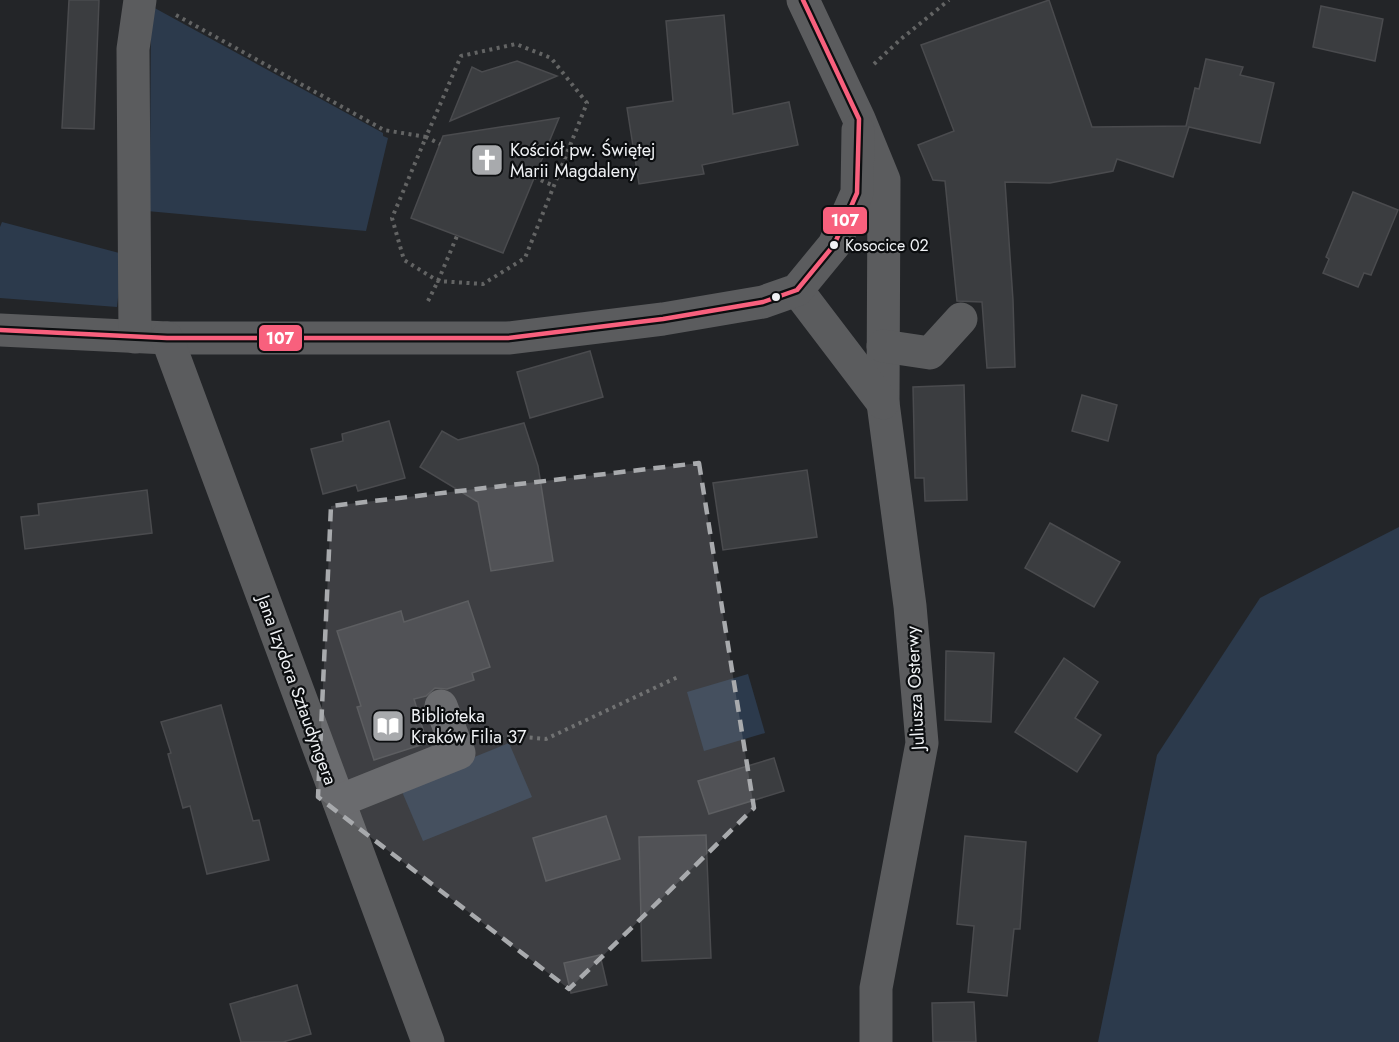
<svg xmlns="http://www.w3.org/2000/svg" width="1399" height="1042" font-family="Jost,sans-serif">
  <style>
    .green { fill: #2c3a4c }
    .building { fill: #3b3d40; stroke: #4a4b4e; stroke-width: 1.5 }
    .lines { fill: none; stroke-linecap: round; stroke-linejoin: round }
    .path { stroke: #636464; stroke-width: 4; stroke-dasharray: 3 4.5; stroke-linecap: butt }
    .minor { stroke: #5b5c5e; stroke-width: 33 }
    .bus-1-casing { stroke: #0c0e10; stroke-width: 9 }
    .bus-1 { stroke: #f8607d; stroke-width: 4.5 }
    .marked { fill: #a8aaad; fill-opacity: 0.2; stroke: #a8aaad; stroke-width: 4.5; stroke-dasharray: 12 8; stroke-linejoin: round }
    .bus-dot { fill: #eff1f4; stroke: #0c0e10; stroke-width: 2 }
    .labels { text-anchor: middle; stroke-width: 4.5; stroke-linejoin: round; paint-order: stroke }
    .bus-label { font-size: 16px; fill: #eff1f4; stroke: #0c0e10; text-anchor: start }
    .poi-label { font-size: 18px; fill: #eff1f4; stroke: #0c0e10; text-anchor: start }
    .street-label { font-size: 18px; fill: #eff1f4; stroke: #0c0e10 }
    .line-badge { stroke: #0c0e10; stroke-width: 2 }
    .badge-label { font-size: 16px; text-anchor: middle; font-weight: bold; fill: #fff }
  </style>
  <rect width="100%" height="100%" fill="#232528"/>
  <g class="green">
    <path d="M 151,6 L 383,133 L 383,136 L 388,138 L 366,231 L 147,211 L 150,171 Z"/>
    <path d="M 2,222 L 123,254 L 117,307 L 0,298 L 0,227 Z"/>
    <path d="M 1399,527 L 1399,1042 L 1098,1042 L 1157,755 L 1260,598 Z"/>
    <path d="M 748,674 L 765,733 L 704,751 L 687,692 Z"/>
    <path d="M 509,743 L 532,797 L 423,841 L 400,787 Z"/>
  </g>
  <g class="building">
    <path d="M 69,0 L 99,0 L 94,129 L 62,128 Z"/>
    <path d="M 1049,0 L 1092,127 L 1186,126 L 1195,88 L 1199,89 L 1206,59 L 1243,67 L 1240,75 L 1274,83 L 1260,143 L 1189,127 L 1173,177 L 1117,159 L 1113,171 L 1050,183 L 1005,182 L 1013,300 L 1015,367 L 987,368 L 982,302 L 957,301 L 945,181 L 933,180 L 918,145 L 954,131 L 921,45 Z"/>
    <path d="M 1321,6 L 1383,19 L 1375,61 L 1313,47 Z"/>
    <path d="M 724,15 L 733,114 L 789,102 L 798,145 L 702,165 L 704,174 L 639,184 L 627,108 L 673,101 L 666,21 Z"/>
    <path d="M 517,61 L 557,76 L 450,121 L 472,67 L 482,72 Z"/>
    <path d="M 559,118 L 503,253 L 411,218 L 443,136 Z"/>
    <path d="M 1353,192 L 1398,210 L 1371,275 L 1364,273 L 1358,287 L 1323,273 L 1329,259 L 1326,257 Z"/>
    <path d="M 590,351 L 603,397 L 530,418 L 517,372 Z"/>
    <path d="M 964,385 L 967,500 L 925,501 L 924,478 L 915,478 L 913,387 Z"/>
    <path d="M 1082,395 L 1117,405 L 1108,441 L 1072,431 Z"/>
    <path d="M 389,421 L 405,478 L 358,491 L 356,485 L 323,494 L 311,449 L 343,441 L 342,434 Z"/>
    <path d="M 524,423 L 538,466 L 553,561 L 491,571 L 478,502 L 420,467 L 442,431 L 458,440 Z"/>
    <path d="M 807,470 L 817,537 L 723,550 L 713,483 Z"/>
    <path d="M 147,490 L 152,533 L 25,549 L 21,517 L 39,515 L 38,504 Z"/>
    <path d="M 1050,523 L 1120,562 L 1094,607 L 1025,568 Z"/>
    <path d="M 468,601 L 490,667 L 472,673 L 474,680 L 447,689 L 435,688 L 426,696 L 414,699 L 427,743 L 374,760 L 357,707 L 361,706 L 337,631 L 401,611 L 404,622 Z"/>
    <path d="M 946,651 L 994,653 L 991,722 L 945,720 Z"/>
    <path d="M 1064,658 L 1098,682 L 1075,718 L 1101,735 L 1077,772 L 1015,732 Z"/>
    <path d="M 221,705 L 253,821 L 259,820 L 269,860 L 207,874 L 190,806 L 183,808 L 168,754 L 171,753 L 161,722 Z"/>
    <path d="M 774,758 L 784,791 L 709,814 L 698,781 Z"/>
    <path d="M 606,816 L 620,859 L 546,881 L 533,838 Z"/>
    <path d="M 706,835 L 711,958 L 642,961 L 639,837 Z"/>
    <path d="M 965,836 L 1026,842 L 1020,929 L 1014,929 L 1007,996 L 968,992 L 974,926 L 957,924 Z"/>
    <path d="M 600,955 L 607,985 L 571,993 L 564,963 Z"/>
    <path d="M 297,985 L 311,1034 L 283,1042 L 241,1042 L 230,1004 Z"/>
    <path d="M 974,1002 L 976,1042 L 933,1042 L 932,1003 Z"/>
  </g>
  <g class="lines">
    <g class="path">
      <path d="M 176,15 L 384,130 L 426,137 L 461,56 L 516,44 L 551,58 L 587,103 L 525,258 L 483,284 L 438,281 L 404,260 L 392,218 L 426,137 L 440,144"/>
      <path d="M 874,64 L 901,39 L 949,0"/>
      <path d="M 534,177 L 554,186"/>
      <path d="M 428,301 L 438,281 L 457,236"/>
      <path d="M 493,739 L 503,735 L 546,739 L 680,676"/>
    </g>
    <g class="minor">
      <path d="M 803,0 L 859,119 L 884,180 L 883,403 L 910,606 L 922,743 L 876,988 L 876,1042"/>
      <path d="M 797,290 L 883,403"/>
      <path d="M 0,330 L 167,338 L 508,338 L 663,319 L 763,302 L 797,290 L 834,245 L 857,193 L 858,130"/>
      <path d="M 135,337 L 133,49 L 140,0"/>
      <path d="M 167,338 L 428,1042"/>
      <path d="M 883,346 L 930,353 L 961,319"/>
      <path d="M 339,801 L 459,753 L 441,706"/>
    </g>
    <defs>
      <path id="bus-1" d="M 0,330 L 167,338 L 508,338 L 663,319 L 763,302 L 797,290 L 834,245 L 857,193 L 859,119 L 803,0"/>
    </defs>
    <use href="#bus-1" class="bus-1-casing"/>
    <use href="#bus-1" class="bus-1"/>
  </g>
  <path class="marked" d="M 699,463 L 754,808 L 569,989 L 318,797 L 331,506 Z"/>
  <defs>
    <symbol id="church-square" viewBox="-11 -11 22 22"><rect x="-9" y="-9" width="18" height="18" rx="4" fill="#a8aaad" stroke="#0c0e10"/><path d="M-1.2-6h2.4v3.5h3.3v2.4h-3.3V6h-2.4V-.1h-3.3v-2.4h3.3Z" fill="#fff"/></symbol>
    <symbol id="library-square" viewBox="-11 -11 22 22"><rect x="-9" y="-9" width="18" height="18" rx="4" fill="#a8aaad" stroke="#0c0e10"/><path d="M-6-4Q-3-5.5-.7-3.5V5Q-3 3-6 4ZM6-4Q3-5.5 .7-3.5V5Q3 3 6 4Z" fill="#fff"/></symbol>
  </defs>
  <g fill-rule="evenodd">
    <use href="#church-square" x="468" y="141" width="38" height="38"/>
    <use href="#library-square" x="369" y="707" width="38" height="38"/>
  </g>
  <g class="bus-dot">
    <circle cx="834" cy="245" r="5"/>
    <circle cx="776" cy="297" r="5"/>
  </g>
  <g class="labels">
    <g class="bus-label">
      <text x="845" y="251">Kosocice 02</text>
    </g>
    <g class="poi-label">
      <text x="510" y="156">Kościół pw. Świętej<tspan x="510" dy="21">Marii Magdaleny</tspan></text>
      <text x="411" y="722">Biblioteka<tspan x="411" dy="21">Kraków Filia 37</tspan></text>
    </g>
    <g class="street-label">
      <text transform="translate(915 688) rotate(-93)" y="6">Juliusza Osterwy</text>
      <text transform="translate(297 690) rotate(70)" y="6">Jana Izydora Sztaudyngera</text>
    </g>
  </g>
  <g class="line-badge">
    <rect x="822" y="206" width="46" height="29" rx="6" fill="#f8607d"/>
    <rect x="258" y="324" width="45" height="28" rx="6" fill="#f8607d"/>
  </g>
  <g class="badge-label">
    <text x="845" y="226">107</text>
    <text x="280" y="344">107</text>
  </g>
</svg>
